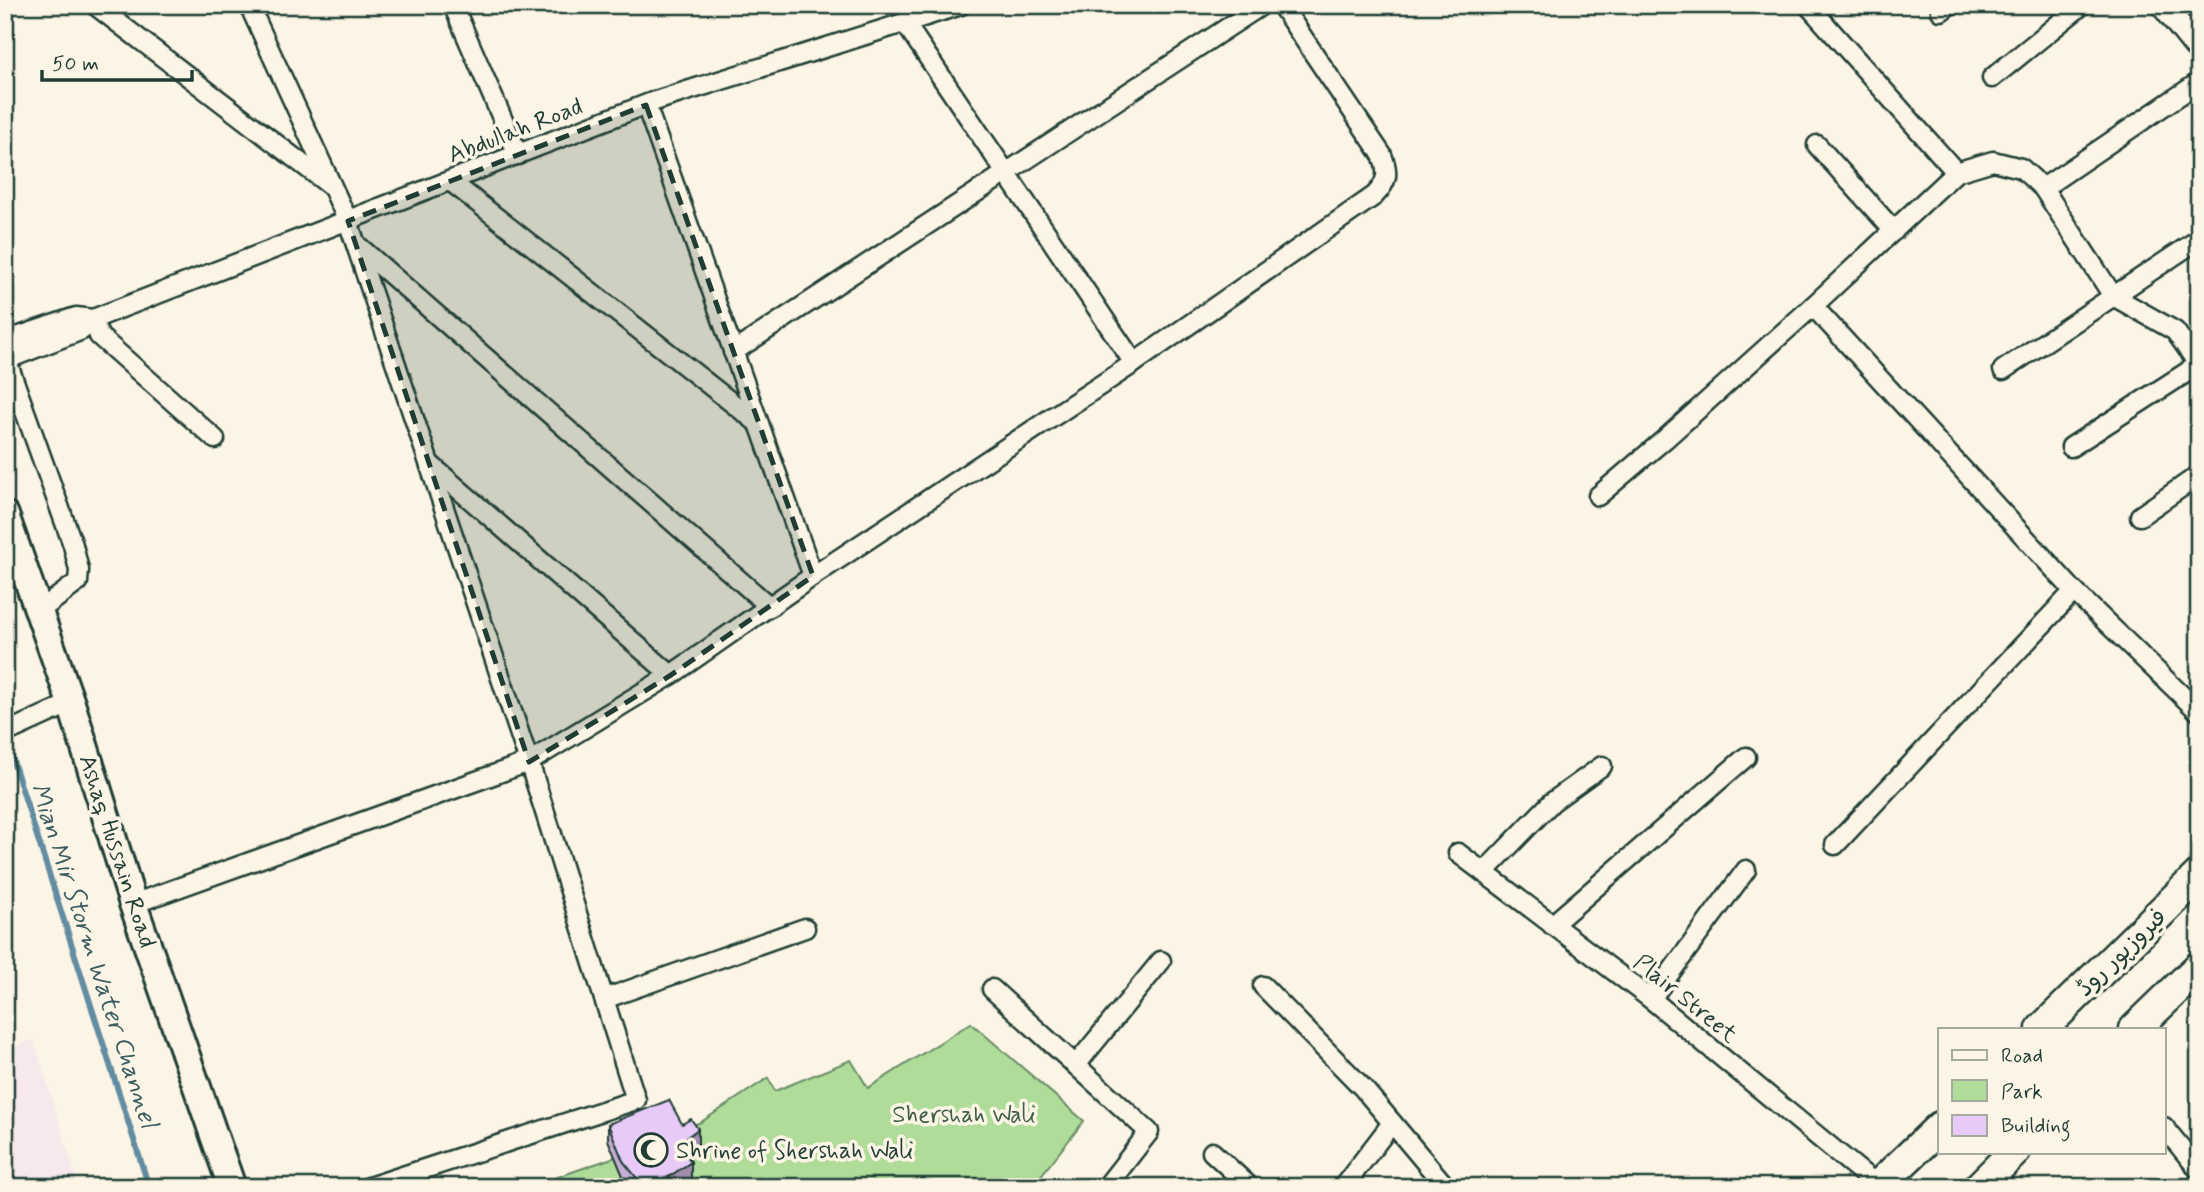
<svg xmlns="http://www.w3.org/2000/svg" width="2204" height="1192" font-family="Mynerve,'Playpen Sans Arabic',sans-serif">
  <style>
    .built { fill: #f6e8eb }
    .green { fill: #b0dc9a; stroke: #688c67; stroke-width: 2 }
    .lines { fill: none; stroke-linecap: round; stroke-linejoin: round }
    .stream { stroke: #628ca2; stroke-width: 6 }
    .minor-casing { stroke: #1f3d34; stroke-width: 23 }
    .tertiary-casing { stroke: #1f3d34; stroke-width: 28 }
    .secondary-casing { stroke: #1f3d34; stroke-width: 32 }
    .primary-casing { stroke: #1f3d34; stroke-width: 35 }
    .minor { stroke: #fcf5e5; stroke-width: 18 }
    .tertiary { stroke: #fcf5e5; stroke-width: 23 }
    .secondary { stroke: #fcf5e5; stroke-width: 26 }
    .primary { stroke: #fcf5e5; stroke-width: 30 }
    .wall { fill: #c7aed5; stroke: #1f3d34; stroke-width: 2 }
    .shaded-wall { fill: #a28dae; stroke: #1f3d34; stroke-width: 2 }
    .building { fill: #e7caf8; stroke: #1f3d34; stroke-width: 2 }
    .marked { fill: #1f3d34; fill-opacity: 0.2; stroke: #1f3d34; stroke-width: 5; stroke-dasharray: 14 9; stroke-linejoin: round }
    .labels { text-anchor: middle; stroke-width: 7; stroke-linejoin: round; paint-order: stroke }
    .street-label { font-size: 24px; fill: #1f3d34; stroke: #fcf5e5 }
    .park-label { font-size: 24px; fill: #3c5d48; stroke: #fcf5e5 }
    .poi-label { font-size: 24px; fill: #1f3d34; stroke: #fcf5e5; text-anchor: start }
    .water-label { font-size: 26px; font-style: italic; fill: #3b5e62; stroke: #fcf5e5 }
  </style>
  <rect width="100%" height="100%" fill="#fcf5e5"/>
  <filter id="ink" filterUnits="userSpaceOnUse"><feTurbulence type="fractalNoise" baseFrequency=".0143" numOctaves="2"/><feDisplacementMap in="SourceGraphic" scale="14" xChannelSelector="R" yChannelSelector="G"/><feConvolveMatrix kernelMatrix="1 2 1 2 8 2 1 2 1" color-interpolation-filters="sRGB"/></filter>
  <g filter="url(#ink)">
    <path class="built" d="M 34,1040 L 79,1187 L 5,1187 L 5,1049 Z"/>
    <path class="green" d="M 971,1023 L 1084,1121 L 1032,1187 L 529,1187 L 615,1157 L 701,1122 L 768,1078 L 775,1091 L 851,1060 L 868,1088 Z"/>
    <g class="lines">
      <path class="stream" d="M 5,736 L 149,1187"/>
      <defs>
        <g id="minor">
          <path d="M 95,5 L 331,186"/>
          <path d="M 249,5 L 348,221 L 531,768 L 636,1100 L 369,1187"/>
          <path d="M 453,5 L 518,155"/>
          <path d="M 1808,5 L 1956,172"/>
          <path d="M 1941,11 L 1949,5"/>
          <path d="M 905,23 L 1134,363"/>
          <path d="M 1992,78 L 2082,5"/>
          <path d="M 646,105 L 813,576"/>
          <path d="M 1817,145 L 1894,231"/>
          <path d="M 450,181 L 759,424"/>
          <path d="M 2043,188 L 2199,82"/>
          <path d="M 357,245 L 770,607"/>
          <path d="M 1813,306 L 2074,591 L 2199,712"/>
          <path d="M 93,319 L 99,336 L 215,439"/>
          <path d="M 5,341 L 76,317 L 93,319"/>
          <path d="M 733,352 L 1262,5"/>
          <path d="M 5,356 L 73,545 L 79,570 L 78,582 L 39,611"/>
          <path d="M 5,360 L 82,330 L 93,319 L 655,101 L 961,5"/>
          <path d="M 2003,370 L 2199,239"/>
          <path d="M 2071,447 L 2198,365"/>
          <path d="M 431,465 L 671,675"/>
          <path d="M 1598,496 L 1665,439 L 1813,306 L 1956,172 L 1993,161 L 2021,168 L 2043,188 L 2113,296 L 2175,331 L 2199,365"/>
          <path d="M 2140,516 L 2199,475"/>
          <path d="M 5,733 L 71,703"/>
          <path d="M 1835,845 L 2074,591"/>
          <path d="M 1458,853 L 1651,999 L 1878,1186"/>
          <path d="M 1484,872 L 1552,802 L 1602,766"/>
          <path d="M 133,904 L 529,762 L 671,675 L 813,576 L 1134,363 L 1374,196 C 1388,182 1389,173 1382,155 L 1281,5"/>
          <path d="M 1552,925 L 1746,757"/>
          <path d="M 1263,986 L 1363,1088 L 1446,1187"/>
          <path d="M 992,989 L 1149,1132 L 1106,1187"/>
          <path d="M 604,999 L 805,928"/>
          <path d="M 1651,999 L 1746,870"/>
          <path d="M 1076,1065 L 1161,961"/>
          <path d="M 2164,1127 L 2199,1170"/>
          <path d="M 1212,1152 L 1250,1187"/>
          <path d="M 1343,1187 L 1392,1123"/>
        </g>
        <path id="tertiary" d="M 2163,5 L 2199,50"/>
        <path id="secondary" d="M 5,515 L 71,703 L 133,904 L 232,1187"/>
        <g id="primary">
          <path d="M 2042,1029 L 2199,875"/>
          <path d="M 2135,1029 L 2199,967"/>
          <path d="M 1877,1187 L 1940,1127"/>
          <path d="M 1979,1187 L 2014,1152"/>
        </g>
      </defs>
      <use href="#minor" class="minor-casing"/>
      <use href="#tertiary" class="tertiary-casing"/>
      <use href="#secondary" class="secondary-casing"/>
      <use href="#primary" class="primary-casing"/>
      <use href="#minor" class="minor"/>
      <use href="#tertiary" class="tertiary"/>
      <use href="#secondary" class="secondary"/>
      <use href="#primary" class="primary"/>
    </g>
    <path class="wall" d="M 608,1124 L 682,1124 L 698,1144 L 685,1153 L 691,1178 L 677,1187 L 631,1187 L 623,1176 L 608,1140 Z"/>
    <g class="shaded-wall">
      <path d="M 698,1129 L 698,1144 L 679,1158 L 679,1143 Z"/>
      <path d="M 691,1162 L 691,1178 L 677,1187 L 653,1187 Z"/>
    </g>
    <path class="building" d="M 669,1100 L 682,1124 L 691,1119 L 698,1129 L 679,1143 L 691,1162 L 653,1187 L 644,1187 L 623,1161 L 608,1124 Z"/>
  </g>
  <path class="marked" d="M 646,105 L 813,576 L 671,675 L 529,762 L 348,221 Z"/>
  <defs>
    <symbol id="mosque-ring" viewBox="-11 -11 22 22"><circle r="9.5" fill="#fcf5e5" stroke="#1f3d34" stroke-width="1.5"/><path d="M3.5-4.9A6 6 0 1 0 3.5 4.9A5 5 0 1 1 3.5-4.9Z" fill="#1f3d34"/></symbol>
  </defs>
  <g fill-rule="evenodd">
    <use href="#mosque-ring" x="632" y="1131" width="38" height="38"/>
  </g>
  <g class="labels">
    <g class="street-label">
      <text transform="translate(515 130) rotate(-21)" y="8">Abdullah Road</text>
      <text transform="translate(118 851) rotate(72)" y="8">Ashaq Hussain Road</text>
      <text transform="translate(2121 952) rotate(-44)" y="8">فیروزپور روڈ</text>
      <text transform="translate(1686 998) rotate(39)" y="8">Plair Street</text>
    </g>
    <g class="park-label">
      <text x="964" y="1122">Shershah Wali</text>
    </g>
    <g class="poi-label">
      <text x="676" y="1158">Shrine of Shershah Wali</text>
    </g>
    <g class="water-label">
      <text transform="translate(95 955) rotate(72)" y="9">Mian Mir Storm Water Channel</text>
    </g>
  </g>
  <rect width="2204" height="1192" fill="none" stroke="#fcf5e5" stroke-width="28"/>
  <rect x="14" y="14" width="2176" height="1164" fill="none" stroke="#1f3d34" stroke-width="2.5" filter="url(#ink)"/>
  <rect x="1938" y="1028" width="228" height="126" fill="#fcf5e5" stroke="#a4ab9e" stroke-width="2"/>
  <rect x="1952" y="1050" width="35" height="10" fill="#fcf5e5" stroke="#a4ab9e" stroke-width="2"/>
  <text x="2001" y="1062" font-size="21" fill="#1f3d34">Road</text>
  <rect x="1952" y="1080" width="35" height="21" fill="#b0dc9a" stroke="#a4ab9e" stroke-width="2"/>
  <text x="2001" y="1098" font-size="21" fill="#1f3d34">Park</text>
  <rect x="1952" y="1115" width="35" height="21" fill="#e7caf8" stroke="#a4ab9e" stroke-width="2"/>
  <text x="2001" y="1132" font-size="21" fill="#1f3d34">Building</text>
  <path d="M42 70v10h150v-10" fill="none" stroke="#1f3d34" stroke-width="3.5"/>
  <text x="52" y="70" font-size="21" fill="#1f3d34" stroke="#fcf5e5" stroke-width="5" paint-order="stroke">50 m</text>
</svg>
